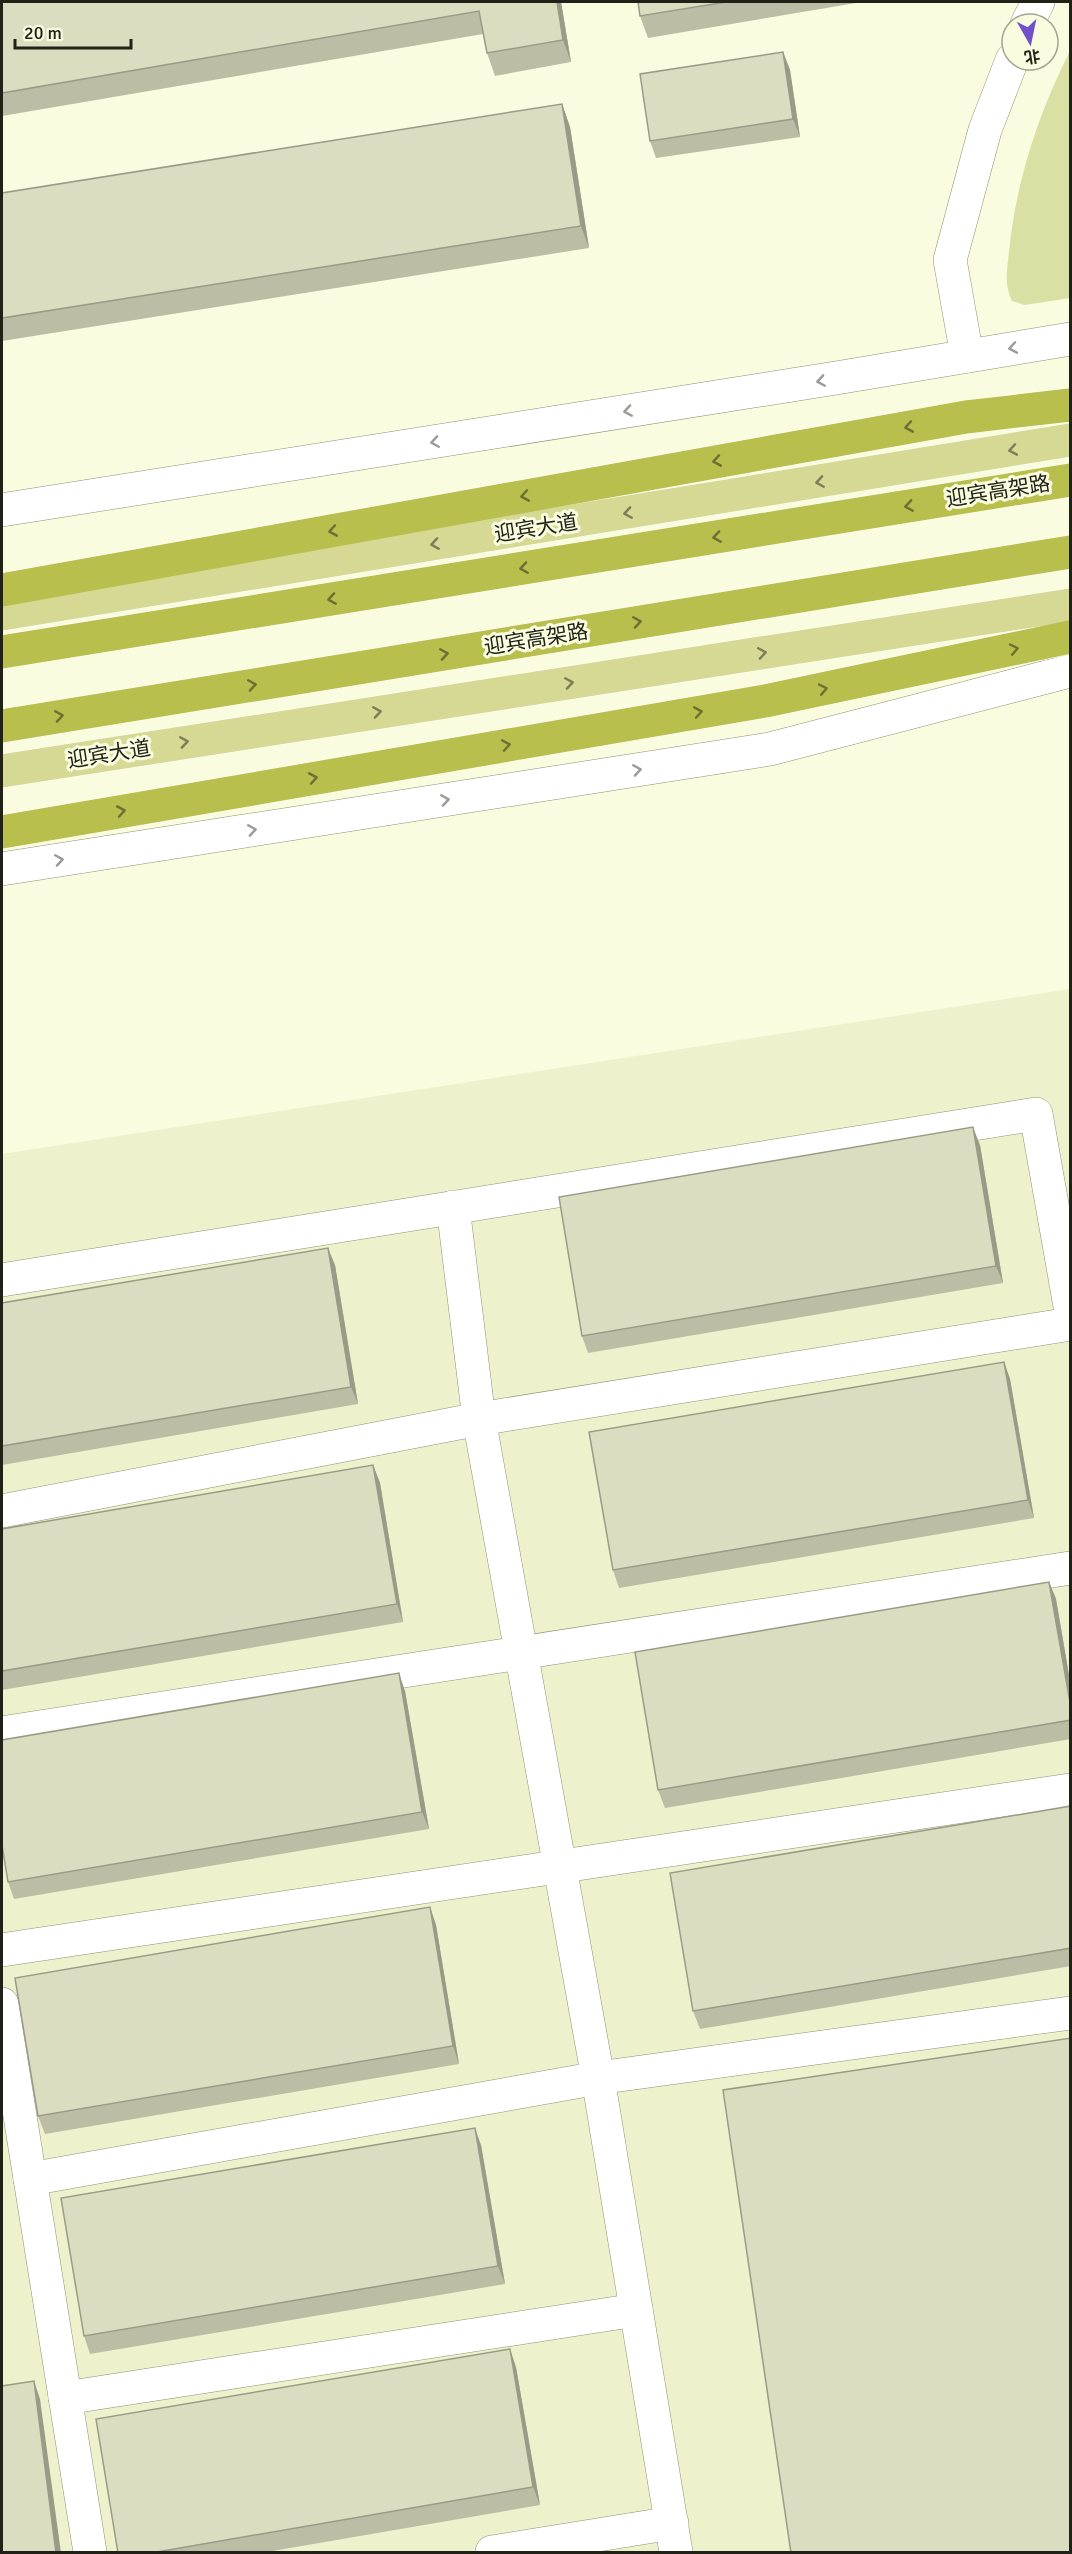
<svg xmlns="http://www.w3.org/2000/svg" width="1072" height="2554" font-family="Signika,'Noto Sans SC',sans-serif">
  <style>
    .built { fill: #eef2cc }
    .green { fill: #dadfa3 }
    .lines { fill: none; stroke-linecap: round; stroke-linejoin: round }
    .minor-casing { stroke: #8e9175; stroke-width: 34 }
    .major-casing { stroke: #fff; stroke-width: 34 }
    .highway-casing { stroke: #fff; stroke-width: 34 }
    .minor { stroke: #fff; stroke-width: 33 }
    .major { stroke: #d5d994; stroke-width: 33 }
    .highway { stroke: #b9bf4d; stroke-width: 33 }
    .wall { fill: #bbbea5 }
    .shaded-wall { fill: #999b86 }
    .building { fill: #daddc0; stroke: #999b86; stroke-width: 1.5 }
    .oneway { stroke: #9b9c97 }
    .oneway2 { stroke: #6d7032 }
    .oneway3 { stroke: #7b7e56 }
    .labels { text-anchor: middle; stroke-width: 6; stroke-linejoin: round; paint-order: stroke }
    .street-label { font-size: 21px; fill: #212217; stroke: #f9fcde }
  </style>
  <rect width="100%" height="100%" fill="#f9fcde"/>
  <path class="built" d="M 1070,989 L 1070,2552 L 2,2552 L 2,1154 Z"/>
  <path class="green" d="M 1070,51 L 1070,298 L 1025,305 L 1012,301 C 1004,284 1007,270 1009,252 C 1016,181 1038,114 1070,51 Z"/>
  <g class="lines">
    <defs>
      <g id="minor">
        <path d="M 1027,24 L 1038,2"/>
        <path d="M 967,356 L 950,260 L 985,130 L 1012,60"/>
        <path d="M 2,510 L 836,378 L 1070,339"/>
        <path d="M 2,869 L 770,749 L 1070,671"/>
        <path d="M 453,1207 L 479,1419 L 598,2078 L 676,2552"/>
        <path d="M 2,1280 L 1036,1114 L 1070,1306"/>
        <path d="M 2,1511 L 479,1419 L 1070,1324"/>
        <path d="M 2,1733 L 1070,1568"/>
        <path d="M 2,1950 L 1070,1790"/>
        <path d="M 2,2004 L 90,2552"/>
        <path d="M 30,2179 L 598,2078 L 1070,2013"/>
        <path d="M 65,2398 L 636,2310"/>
        <path d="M 492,2552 L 672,2523"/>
      </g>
      <g id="major">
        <path d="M 2,614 L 1070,440"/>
        <path d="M 2,771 L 1070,605"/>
      </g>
      <g id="highway">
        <path d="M 2,590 L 966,417 L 1070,405"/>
        <path d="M 2,652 L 1070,480"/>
        <path d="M 2,726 L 1070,552"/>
        <path d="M 2,832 L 765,701 L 1070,637"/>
      </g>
    </defs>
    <use href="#minor" class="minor-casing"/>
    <use href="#major" class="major-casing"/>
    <use href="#highway" class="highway-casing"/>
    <use href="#minor" class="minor"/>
    <use href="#major" class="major"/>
    <use href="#highway" class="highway"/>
  </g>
  <g class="wall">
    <path d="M 2,2 L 561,2 L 571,62 L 495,76 L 487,53 L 483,34 L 2,116 Z"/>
    <path d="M 638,2 L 862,2 L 648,38 L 640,16 Z"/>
    <path d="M 783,52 L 790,70 L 800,137 L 656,158 L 650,141 Z"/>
    <path d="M 562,104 L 570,127 L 589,248 L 2,341 L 2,193 Z"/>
    <path d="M 980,1145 L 1003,1283 L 588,1353 L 582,1336 Z"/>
    <path d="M 335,1265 L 358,1404 L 2,1465 L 2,1303 Z"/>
    <path d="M 1004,1362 L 1010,1379 L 1034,1518 L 619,1588 L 613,1570 Z"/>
    <path d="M 373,1465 L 380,1483 L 403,1622 L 2,1690 L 2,1529 Z"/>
    <path d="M 1049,1582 L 1056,1599 L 1071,1687 L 1071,1739 L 665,1808 L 658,1790 Z"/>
    <path d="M 405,1691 L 429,1829 L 14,1899 L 8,1882 Z"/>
    <path d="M 1071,1806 L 1071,1966 L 700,2029 L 693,2011 Z"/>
    <path d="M 430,1907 L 436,1925 L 459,2064 L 45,2134 L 38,2116 Z"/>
    <path d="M 481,2145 L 505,2284 L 90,2354 L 84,2336 Z"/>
    <path d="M 516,2367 L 540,2505 L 261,2553 L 118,2553 Z"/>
  </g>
  <g class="shaded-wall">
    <path d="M 557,2 L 561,2 L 571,62 L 563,40 Z"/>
    <path d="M 783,52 L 790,70 L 800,137 L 793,119 Z"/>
    <path d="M 562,104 L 570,127 L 589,248 L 581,226 Z"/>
    <path d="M 973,1127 L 980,1145 L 1003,1283 L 996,1266 Z"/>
    <path d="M 328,1248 L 335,1265 L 358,1404 L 351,1387 Z"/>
    <path d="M 1004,1362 L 1010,1379 L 1034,1518 L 1028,1500 Z"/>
    <path d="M 373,1465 L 380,1483 L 403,1622 L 397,1604 Z"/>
    <path d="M 1049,1582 L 1056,1599 L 1071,1687 L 1071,1708 Z"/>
    <path d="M 399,1673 L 405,1691 L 429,1829 L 422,1812 Z"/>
    <path d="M 430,1907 L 436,1925 L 459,2064 L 453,2046 Z"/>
    <path d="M 475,2128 L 481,2145 L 505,2284 L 498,2266 Z"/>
    <path d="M 510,2349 L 516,2367 L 540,2505 L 533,2487 Z"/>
    <path d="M 34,2381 L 40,2399 L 61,2553 L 56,2553 Z"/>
  </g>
  <g class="building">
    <path d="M 2,2 L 557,2 L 563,40 L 487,53 L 479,11 L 2,93 Z"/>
    <path d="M 638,2 L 726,2 L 640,16 Z"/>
    <path d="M 783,52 L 793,119 L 650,141 L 640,74 Z"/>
    <path d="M 562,104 L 581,226 L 2,318 L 2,193 Z"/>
    <path d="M 973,1127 L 996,1266 L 582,1336 L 559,1197 Z"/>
    <path d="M 328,1248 L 351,1387 L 2,1446 L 2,1303 Z"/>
    <path d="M 1004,1362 L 1028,1500 L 613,1570 L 589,1432 Z"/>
    <path d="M 373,1465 L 397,1604 L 2,1671 L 2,1529 Z"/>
    <path d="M 1049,1582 L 1071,1708 L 1071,1720 L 658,1790 L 635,1652 Z"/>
    <path d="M 399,1673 L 422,1812 L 8,1882 L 2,1845 L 2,1740 Z"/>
    <path d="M 1071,1806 L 1071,1948 L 693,2011 L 670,1873 Z"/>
    <path d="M 430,1907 L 453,2046 L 38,2116 L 15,1978 Z"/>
    <path d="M 1071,2038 L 1071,2553 L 791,2553 L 723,2090 Z"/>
    <path d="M 475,2128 L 498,2266 L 84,2336 L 61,2198 Z"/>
    <path d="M 510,2349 L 533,2487 L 151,2553 L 118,2553 L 96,2419 Z"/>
    <path d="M 34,2381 L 56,2553 L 2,2553 L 2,2386 Z"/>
  </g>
  <defs><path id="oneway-chevron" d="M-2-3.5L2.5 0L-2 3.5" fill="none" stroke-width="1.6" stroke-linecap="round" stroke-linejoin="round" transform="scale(1.5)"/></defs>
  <g class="oneway">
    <use href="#oneway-chevron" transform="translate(1013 348) rotate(170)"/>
    <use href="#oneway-chevron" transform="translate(821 381) rotate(171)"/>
    <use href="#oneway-chevron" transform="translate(628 411) rotate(171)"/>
    <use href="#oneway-chevron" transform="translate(435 442) rotate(171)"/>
    <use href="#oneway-chevron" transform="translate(637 770) rotate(-9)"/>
    <use href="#oneway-chevron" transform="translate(445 800) rotate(-9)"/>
    <use href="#oneway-chevron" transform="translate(252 830) rotate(-9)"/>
    <use href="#oneway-chevron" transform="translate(59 860) rotate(-9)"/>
  </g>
  <g class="oneway2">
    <use href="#oneway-chevron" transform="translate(909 427) rotate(170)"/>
    <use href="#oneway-chevron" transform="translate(717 461) rotate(170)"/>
    <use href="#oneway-chevron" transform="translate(525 496) rotate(170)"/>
    <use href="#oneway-chevron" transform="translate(909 506) rotate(171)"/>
    <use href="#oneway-chevron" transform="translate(333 531) rotate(170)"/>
    <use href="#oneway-chevron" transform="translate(717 537) rotate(171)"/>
    <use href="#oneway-chevron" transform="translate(524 568) rotate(171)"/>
    <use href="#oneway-chevron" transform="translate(332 599) rotate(171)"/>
    <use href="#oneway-chevron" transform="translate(637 622) rotate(-9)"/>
    <use href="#oneway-chevron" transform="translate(1014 649) rotate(-12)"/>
    <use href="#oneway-chevron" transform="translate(444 654) rotate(-9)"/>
    <use href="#oneway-chevron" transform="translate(252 685) rotate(-9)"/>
    <use href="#oneway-chevron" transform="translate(823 689) rotate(-12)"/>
    <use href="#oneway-chevron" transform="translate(698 712) rotate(-10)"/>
    <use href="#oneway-chevron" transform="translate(59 716) rotate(-9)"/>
    <use href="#oneway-chevron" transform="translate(506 745) rotate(-10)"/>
    <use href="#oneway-chevron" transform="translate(313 778) rotate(-10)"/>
    <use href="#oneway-chevron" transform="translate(121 811) rotate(-10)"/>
  </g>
  <g class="oneway3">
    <use href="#oneway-chevron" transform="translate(1013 450) rotate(170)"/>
    <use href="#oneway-chevron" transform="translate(820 482) rotate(171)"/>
    <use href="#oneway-chevron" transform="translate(628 513) rotate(171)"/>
    <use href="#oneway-chevron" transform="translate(435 544) rotate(171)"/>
    <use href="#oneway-chevron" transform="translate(762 653) rotate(-9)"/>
    <use href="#oneway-chevron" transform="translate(569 683) rotate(-9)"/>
    <use href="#oneway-chevron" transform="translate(377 712) rotate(-9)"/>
    <use href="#oneway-chevron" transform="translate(184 742) rotate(-9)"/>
  </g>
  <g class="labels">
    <g class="street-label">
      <text transform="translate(998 491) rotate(-9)" y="7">迎宾高架路</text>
      <text transform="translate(536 528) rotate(-9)" y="7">迎宾大道</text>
      <text transform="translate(536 639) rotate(-9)" y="7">迎宾高架路</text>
      <text transform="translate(109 754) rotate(-9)" y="7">迎宾大道</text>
    </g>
  </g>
  <rect width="1072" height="2554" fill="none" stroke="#212217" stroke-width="6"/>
  <g transform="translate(1030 42) rotate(171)"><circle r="28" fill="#f9fcde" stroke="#a3a58e" stroke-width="1.5"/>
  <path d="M0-4.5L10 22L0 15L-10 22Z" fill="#7150ca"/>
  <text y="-9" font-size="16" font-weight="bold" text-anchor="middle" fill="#212217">北</text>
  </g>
  <path d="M15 39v9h116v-9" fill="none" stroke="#212217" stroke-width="3"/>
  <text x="24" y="39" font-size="18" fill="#212217" stroke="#f9fcde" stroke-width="4.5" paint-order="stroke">20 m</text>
</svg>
